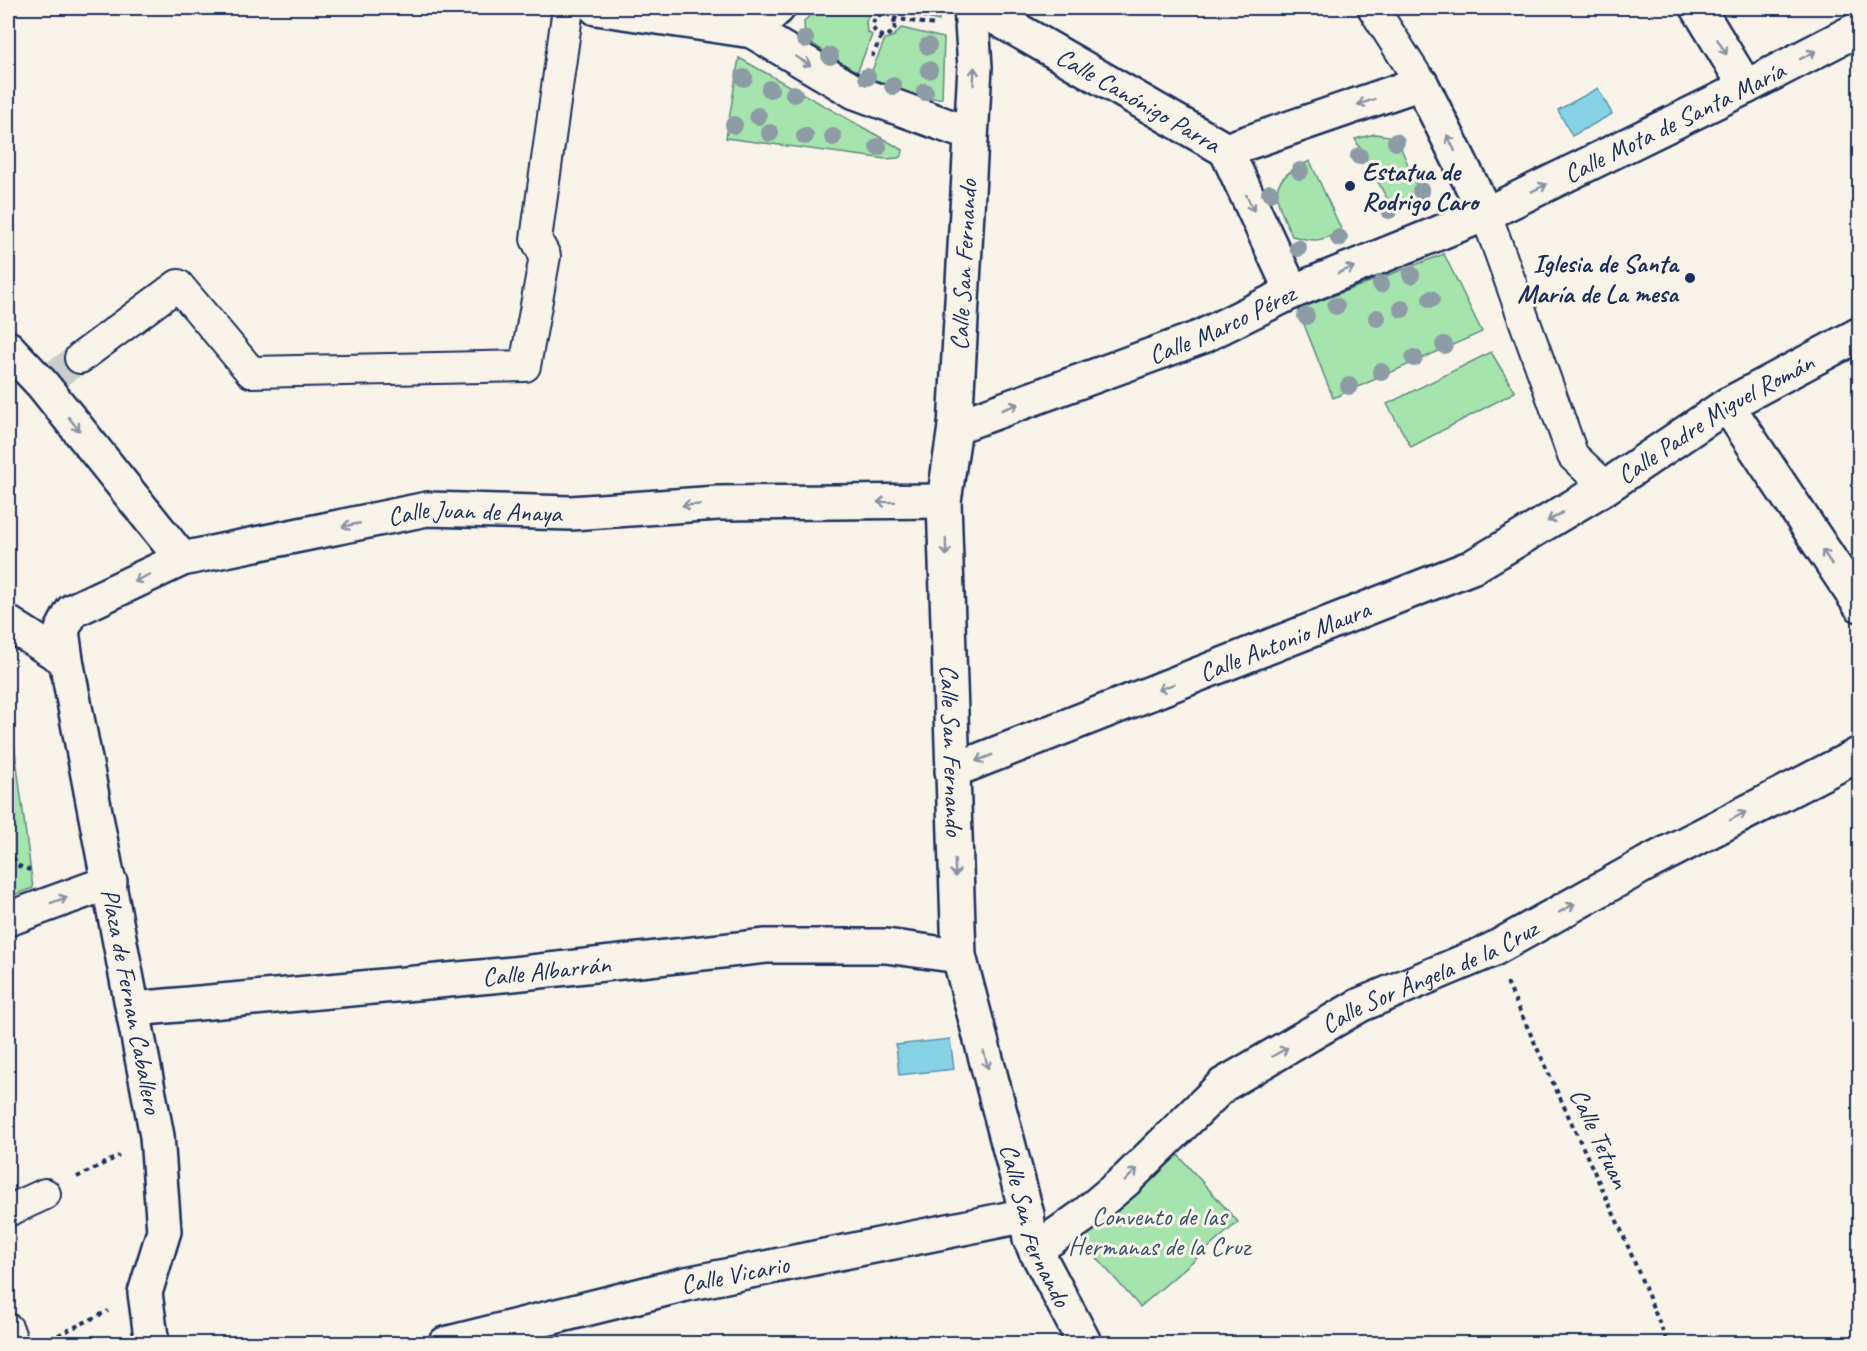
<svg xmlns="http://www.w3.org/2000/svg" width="1867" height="1351" font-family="Caveat,sans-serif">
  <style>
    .green { fill: #a5e4ac; stroke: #608a85; stroke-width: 1.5 }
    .water { fill: #86d2e5; stroke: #5b91af; stroke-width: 1.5 }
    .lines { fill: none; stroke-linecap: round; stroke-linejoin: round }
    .pedestrian-tunnel { stroke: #cbcccc; stroke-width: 30; stroke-dasharray: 30 15; stroke-linecap: butt }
    .pedestrian-casing { stroke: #1b2f5e; stroke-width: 34 }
    .minor-casing { stroke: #1b2f5e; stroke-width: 38 }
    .path { stroke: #1b2f5e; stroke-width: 4; stroke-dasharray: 4.5 4.5; stroke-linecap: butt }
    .pedestrian { stroke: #f7f3e8; stroke-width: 30 }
    .minor { stroke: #f7f3e8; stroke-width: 33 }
    .tree { fill: #8d9ba5 }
    .oneway { stroke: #8991a3 }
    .poi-dot { fill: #1b2f5e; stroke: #f7f3e8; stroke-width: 2 }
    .labels { text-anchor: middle; stroke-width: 6; stroke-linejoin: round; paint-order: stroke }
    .street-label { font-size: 26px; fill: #1b2f5e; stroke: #f7f3e8 }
    .poi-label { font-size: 26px; font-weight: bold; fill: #1b2f5e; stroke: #f7f3e8; text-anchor: start }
    .park-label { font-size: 26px; fill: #37536e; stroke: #f7f3e8 }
  </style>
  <rect width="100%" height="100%" fill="#f7f3e8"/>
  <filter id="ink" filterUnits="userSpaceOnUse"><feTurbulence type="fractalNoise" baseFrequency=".0167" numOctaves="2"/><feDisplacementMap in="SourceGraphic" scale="12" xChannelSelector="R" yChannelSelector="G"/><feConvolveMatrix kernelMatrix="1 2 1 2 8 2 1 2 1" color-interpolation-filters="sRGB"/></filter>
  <g filter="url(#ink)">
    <g class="green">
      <path d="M 818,8 L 855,8 L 869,13 L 866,22 L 867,32 L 872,35 L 857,73 L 805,39 L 804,21 Z"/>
      <path d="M 895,8 L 939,8 L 939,21 L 902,12 Z"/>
      <path d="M 901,28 L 944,38 L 942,98 L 914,99 L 868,80 L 885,39 L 894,36 Z"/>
      <path d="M 739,58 L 903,150 L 902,155 L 898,158 L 886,159 L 726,138 Z"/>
      <path d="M 1375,134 L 1389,136 L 1398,141 L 1416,184 L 1415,193 L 1406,200 L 1391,206 L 1355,139 Z"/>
      <path d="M 1310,161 L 1342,231 C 1320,242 1315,242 1292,236 C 1275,197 1263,182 1310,161 Z"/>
      <path d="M 1444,254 L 1482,332 L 1333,398 L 1298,309 Z"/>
      <path d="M 1491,352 L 1515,392 L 1411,447 L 1387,404 Z"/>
      <path d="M 8,697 L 33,888 L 8,897 Z"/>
      <path d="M 1178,1155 L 1238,1222 L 1140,1307 L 1081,1240 Z"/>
    </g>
    <g class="water">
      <path d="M 1598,88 L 1612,114 L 1572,136 L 1558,110 Z"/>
      <path d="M 950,1039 L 954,1069 L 899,1075 L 896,1045 Z"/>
    </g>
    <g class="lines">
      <path class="pedestrian-tunnel" d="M 52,377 L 80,358"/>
      <defs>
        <g id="pedestrian">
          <path d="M 1373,8 L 1421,83"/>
          <path d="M 1486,214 L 1573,456 L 1606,487"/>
          <path d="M 80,358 L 178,285 L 251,372 L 525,366 L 545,256 L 536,239 L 568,8"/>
          <path d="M 8,1211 L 45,1194"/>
          <path d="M 8,1329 L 13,1344"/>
        </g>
        <g id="minor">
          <path d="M 596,8 L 752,31 L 855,92 L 970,134"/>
          <path id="s1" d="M 971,8 L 975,67 L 955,427 L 944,501 L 959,956 L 1027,1215 L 1030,1239 L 1085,1344"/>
          <path id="s2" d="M 979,8 L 1226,150 L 1292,292"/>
          <path d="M 1698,8 L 1746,87"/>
          <path d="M 752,31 L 778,8"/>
          <path d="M 1226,150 L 1421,83 L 1486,214"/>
          <path d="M 8,348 L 42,384 L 182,559"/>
          <path d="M 1727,405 L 1860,605"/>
          <path id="s3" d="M 955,427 L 1201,337 L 1292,292 L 1486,214 L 1746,87 L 1860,28"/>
          <path d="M 8,623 L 66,660"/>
          <path id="s4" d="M 952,771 L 1472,567 L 1606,487 L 1727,405 L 1860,334"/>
          <path d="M 8,919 L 110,882"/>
          <path id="s5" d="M 134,1009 L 513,974 L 766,946 L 886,946 L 959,956"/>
          <path id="s6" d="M 1035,1250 L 1082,1217 L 1126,1180 L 1223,1085 L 1360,1005 L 1492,950 L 1646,864 L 1860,754"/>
          <path id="s7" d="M 152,1344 L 145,1293 L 164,1231 L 157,1136 L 66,660 L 62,630 L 72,611 L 182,559 L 427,509 L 571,513 L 718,503 L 944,501"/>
          <path id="s8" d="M 445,1344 L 686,1284 L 1027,1215"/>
        </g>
      </defs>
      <use href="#pedestrian" class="pedestrian-casing"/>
      <use href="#minor" class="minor-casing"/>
      <g class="path">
        <path d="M 870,8 L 882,14"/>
        <circle cx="884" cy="25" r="11"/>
        <path d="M 893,18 L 934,25"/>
        <path d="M 872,57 L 882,35"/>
        <path d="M 8,764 L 8,773"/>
        <path d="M 8,850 L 19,866 L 30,870"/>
        <path d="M 1507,983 L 1622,1232 L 1668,1344"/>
        <path d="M 77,1177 L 119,1156"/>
        <path d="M 50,1339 L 108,1311"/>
      </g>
      <use href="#pedestrian" class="pedestrian"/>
      <use href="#minor" class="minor"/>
    </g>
    <g class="tree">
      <circle cx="805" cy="39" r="9"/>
      <circle cx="928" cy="46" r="9"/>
      <circle cx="830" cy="56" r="9"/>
      <circle cx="929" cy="70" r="9"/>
      <circle cx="867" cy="77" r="9"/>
      <circle cx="744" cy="78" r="9"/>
      <circle cx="893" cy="86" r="9"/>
      <circle cx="770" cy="89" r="9"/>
      <circle cx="925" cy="92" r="9"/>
      <circle cx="794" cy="94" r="9"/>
      <circle cx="758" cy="116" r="9"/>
      <circle cx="734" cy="125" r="9"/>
      <circle cx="770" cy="133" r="9"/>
      <circle cx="805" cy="136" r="9"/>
      <circle cx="833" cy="137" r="9"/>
      <circle cx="1396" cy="142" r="9"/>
      <circle cx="878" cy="147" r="9"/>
      <circle cx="1359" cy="156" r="9"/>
      <circle cx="1300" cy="171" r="9"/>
      <circle cx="1421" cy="191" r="9"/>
      <circle cx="1270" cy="193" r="9"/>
      <circle cx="1389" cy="210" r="9"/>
      <circle cx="1339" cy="238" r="9"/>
      <circle cx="1298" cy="248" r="9"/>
      <circle cx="1411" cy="275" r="9"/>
      <circle cx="1381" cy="284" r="9"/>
      <circle cx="1431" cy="299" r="9"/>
      <circle cx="1336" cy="306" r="9"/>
      <circle cx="1402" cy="309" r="9"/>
      <circle cx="1306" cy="316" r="9"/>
      <circle cx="1377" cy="318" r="9"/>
      <circle cx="1444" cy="345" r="9"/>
      <circle cx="1414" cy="358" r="9"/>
      <circle cx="1381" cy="372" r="9"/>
      <circle cx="1349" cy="386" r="9"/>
    </g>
    <defs><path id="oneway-shaft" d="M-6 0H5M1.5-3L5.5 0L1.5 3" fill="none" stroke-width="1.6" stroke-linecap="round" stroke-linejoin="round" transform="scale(1.5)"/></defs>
    <g class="oneway">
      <use href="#oneway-shaft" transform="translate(1722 47) rotate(59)"/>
      <use href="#oneway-shaft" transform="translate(1808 55) rotate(-27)"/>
      <use href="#oneway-shaft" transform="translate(803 61) rotate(31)"/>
      <use href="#oneway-shaft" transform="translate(974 76) rotate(-87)"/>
      <use href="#oneway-shaft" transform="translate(1366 102) rotate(161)"/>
      <use href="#oneway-shaft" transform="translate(1451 143) rotate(-116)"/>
      <use href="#oneway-shaft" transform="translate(1539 188) rotate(-26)"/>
      <use href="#oneway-shaft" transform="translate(1250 203) rotate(65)"/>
      <use href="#oneway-shaft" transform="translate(1346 270) rotate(-22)"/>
      <use href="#oneway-shaft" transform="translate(1010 407) rotate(-20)"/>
      <use href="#oneway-shaft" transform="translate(74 424) rotate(51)"/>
      <use href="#oneway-shaft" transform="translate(886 502) rotate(179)"/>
      <use href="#oneway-shaft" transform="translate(691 505) rotate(177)"/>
      <use href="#oneway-shaft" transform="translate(1555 517) rotate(149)"/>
      <use href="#oneway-shaft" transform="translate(351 525) rotate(169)"/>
      <use href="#oneway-shaft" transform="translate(946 547) rotate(88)"/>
      <use href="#oneway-shaft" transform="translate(1827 557) rotate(-124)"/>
      <use href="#oneway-shaft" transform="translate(142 578) rotate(155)"/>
      <use href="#oneway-shaft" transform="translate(1166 687) rotate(159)"/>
      <use href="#oneway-shaft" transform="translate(984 758) rotate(159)"/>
      <use href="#oneway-shaft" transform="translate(1738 816) rotate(-28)"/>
      <use href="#oneway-shaft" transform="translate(955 868) rotate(88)"/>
      <use href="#oneway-shaft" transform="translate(59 900) rotate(-20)"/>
      <use href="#oneway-shaft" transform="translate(1567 908) rotate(-29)"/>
      <use href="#oneway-shaft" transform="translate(1280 1052) rotate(-30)"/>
      <use href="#oneway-shaft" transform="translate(986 1060) rotate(75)"/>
      <use href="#oneway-shaft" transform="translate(1131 1175) rotate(-45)"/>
    </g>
  </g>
  <g class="poi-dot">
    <circle cx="1350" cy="186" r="6"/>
    <circle cx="1690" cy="278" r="6"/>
  </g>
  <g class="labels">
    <g class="street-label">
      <text dy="9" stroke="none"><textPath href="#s2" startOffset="184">Calle Canónigo Parra</textPath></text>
      <text dy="9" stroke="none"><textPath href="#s3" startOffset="782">Calle Mota de Santa María</textPath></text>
      <text transform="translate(963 265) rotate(-87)" y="9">Calle San Fernando</text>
      <text dy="9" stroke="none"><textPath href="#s3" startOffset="286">Calle Marco Pérez</textPath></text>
      <text dy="9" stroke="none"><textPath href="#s4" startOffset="844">Calle Padre Miguel Román</textPath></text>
      <text dy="9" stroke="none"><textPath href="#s7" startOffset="1167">Calle Juan de Anaya</textPath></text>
      <text dy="9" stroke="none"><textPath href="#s4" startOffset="357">Calle Antonio Maura</textPath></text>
      <text dy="9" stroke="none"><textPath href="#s1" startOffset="744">Calle San Fernando</textPath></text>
      <text dy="9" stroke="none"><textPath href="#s5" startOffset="414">Calle Albarrán</textPath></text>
      <text dy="9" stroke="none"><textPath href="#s6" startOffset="484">Calle Sor Ángela de la Cruz</textPath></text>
      <text transform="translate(132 1001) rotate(79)" y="9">Plaza de Fernan Caballero</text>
      <text transform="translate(1600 1138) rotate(65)" y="9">Calle Tetuan</text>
      <text dy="9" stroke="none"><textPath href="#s1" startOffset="1230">Calle San Fernando</textPath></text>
      <text dy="9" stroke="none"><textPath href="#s8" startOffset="298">Calle Vicario</textPath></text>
    </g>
    <g class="poi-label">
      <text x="1362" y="180">Estatua de<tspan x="1362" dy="30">Rodrigo Caro</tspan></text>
      <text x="1678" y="272" text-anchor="end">Iglesia de Santa<tspan x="1678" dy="30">María de La mesa</tspan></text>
    </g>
    <g class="park-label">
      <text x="1159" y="1225">Convento de las<tspan x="1159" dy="30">Hermanas de la Cruz</tspan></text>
    </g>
  </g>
  <rect width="1867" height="1351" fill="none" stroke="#f7f3e8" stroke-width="30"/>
  <rect x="15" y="15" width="1837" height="1321" fill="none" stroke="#1b2f5e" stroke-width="2" filter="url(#ink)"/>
</svg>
